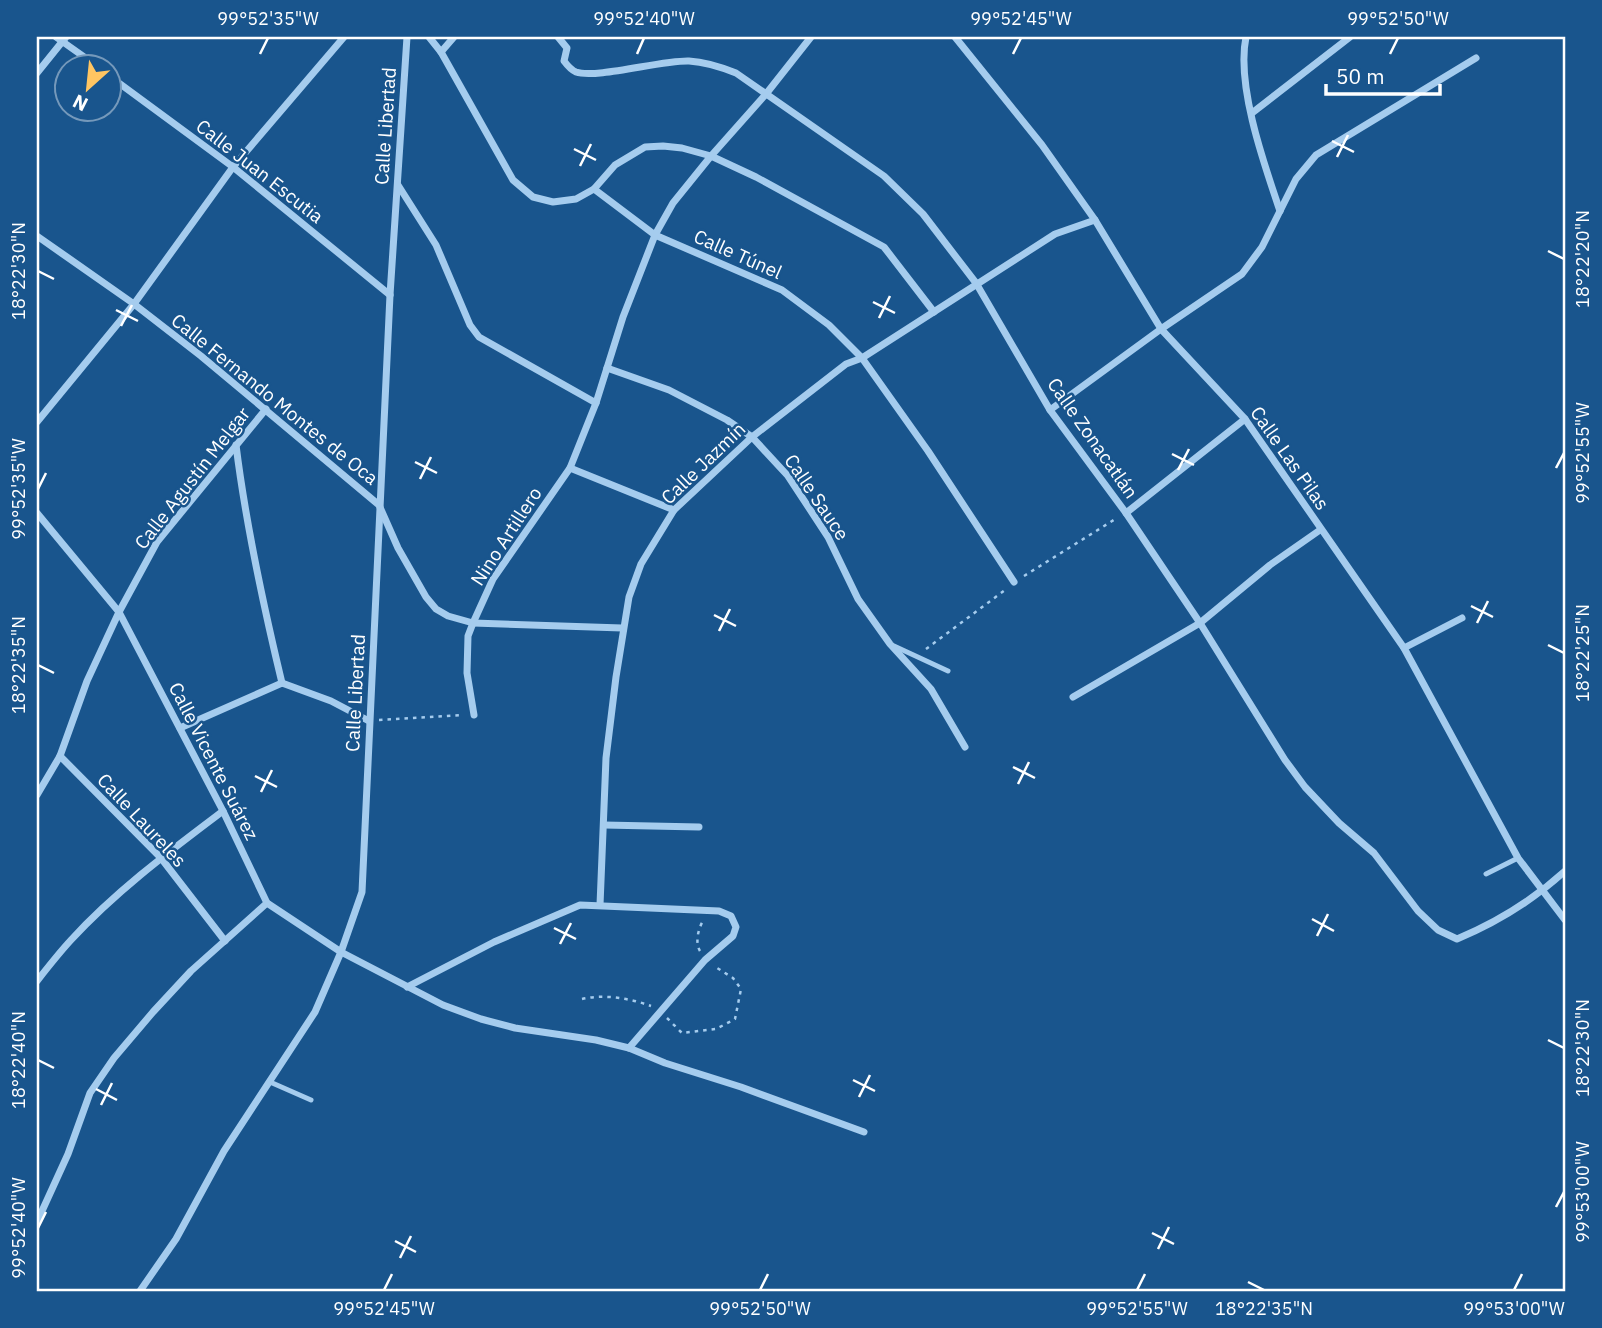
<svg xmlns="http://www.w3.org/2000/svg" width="1602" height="1328" font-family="'IBM Plex Sans',sans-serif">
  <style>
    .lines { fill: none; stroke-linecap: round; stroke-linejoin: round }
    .path { stroke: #a5ccee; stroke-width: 2.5; stroke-dasharray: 3.5 5; stroke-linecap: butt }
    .service { stroke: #a5ccee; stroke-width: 5 }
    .minor { stroke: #a5ccee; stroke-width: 7 }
    .ticks { fill: none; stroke: #fff; stroke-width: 2.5 }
    .labels { text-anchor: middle; stroke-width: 5; stroke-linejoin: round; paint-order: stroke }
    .street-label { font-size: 19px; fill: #fff; stroke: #19558d }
    .neatline { fill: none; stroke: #fff; stroke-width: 2.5 }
    .ticks-label { font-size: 18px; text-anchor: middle; fill: #fff }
  </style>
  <rect width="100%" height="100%" fill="#19558d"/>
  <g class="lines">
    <g class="path">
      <path d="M 1024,576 L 1117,518"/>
      <path d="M 926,649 L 1005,590"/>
      <path d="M 379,720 L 463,715"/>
      <path d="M 700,951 C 695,943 698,929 703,921"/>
      <path d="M 582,999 C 604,994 629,998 651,1006"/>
      <path d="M 667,1018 L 682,1033 L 716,1029 L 735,1019 L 741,989 L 733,978 L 714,966"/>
    </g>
    <g class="service">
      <path d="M 894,646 L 948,671"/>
      <path d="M 1486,874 L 1518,858"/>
      <path d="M 270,1082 L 311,1100"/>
    </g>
    <g class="minor">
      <path d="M 56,37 L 97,66"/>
      <path d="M 429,37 L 441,52 L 513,180 L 533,197 L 553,202 L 576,199 L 594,189 L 615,165 L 645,147 L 663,146 L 682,148 L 711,156 L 756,177 L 884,247 L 934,312"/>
      <path d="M 558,37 L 567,48 L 564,61 C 567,65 571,70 576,72 C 596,79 662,60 689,61 C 706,62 721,67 736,73 L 884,176 L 923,214 L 976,283 L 1050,410 L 1126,513 L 1200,623 L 1285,760 L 1305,787 L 1339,823 L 1374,853 L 1418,911 L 1438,930 L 1457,939 C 1498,922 1532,901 1565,871"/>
      <path d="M 955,37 L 1042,145 L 1095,220 L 1161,329 L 1245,419 L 1404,648 L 1518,858 L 1565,920"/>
      <path d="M 1246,37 C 1236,85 1264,164 1280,211"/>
      <path d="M 441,52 L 454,37"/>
      <path d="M 37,73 L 66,37"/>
      <path d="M 108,75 L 233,167 L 390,295"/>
      <path d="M 1252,113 L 1350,37"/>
      <path d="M 398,185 L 436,245 L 470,325 L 479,337 L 596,403"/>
      <path d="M 594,189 L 655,235 L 782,290 L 829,325 L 862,358 L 928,451 L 1014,582"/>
      <path d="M 37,236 L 134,304 L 201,356 L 379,505 L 398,548 L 426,597 L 436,609 L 448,616 L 473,623 L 622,628"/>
      <path d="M 607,368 L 669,390 L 727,420 L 752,437 L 788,476 L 828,537 L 858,599 L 890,644 L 931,689 L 965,747"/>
      <path d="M 1050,410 L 1161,329 L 1242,274 L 1262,247 L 1296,179 L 1316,155 L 1476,58"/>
      <path d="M 37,422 L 134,304 L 233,167 L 344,37"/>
      <path d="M 236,445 C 246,526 263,604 282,683"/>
      <path d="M 570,468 L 674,510"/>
      <path d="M 37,513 L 119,612 L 223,811 L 267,903 L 341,952 L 443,1005 L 481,1019 L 515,1028 L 596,1040 L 629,1048 L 665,1063 L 741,1087 L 864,1132"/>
      <path d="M 1126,513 L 1245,419"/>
      <path d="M 1404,648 L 1462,618"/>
      <path d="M 282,683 L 331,701 L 369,721"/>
      <path d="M 1073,697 L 1200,623 L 1270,565 L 1320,530"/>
      <path d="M 474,715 L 467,673 L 468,636 L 473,623 L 493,579 L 570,468 L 596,403 L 623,317 L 655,235 L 673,203 L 711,156 L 766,94 L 811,37"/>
      <path d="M 180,728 L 282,683"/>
      <path d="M 60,756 L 161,858 L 225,941"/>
      <path d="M 37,795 L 60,756 L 87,681 L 119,612 L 157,542 L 266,409"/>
      <path d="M 604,825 L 699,827"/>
      <path d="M 600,905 L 606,758 L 616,677 L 629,597 L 641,564 L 674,510 L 752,437 L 846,364 L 862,358 L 1055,234 L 1095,220"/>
      <path d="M 37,981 C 48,967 59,953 71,940 C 116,891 170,851 223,811"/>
      <path d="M 407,987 L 494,942 L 580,905 L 719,911 L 731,916 L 736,927 L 733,936 L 705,960 L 629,1048"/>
      <path d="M 37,1222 L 68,1154 L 90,1093 L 114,1058 L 153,1012 L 191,971 L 267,903"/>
      <path d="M 140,1291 L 176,1239 L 224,1151 L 315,1012 L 341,952 L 362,892 L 390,295 L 407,37"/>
    </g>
  </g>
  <path class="ticks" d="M 260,54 L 268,38M 637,54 L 644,38M 1013,54 L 1021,38M 1390,54 L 1398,38M 1332,141 L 1354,152M 574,149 L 596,160M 1337,157 L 1348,135M 580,166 L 591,144M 1548,251 L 1564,259M 38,271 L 54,279M 873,302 L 895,313M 116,310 L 138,321M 879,318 L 890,296M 121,326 L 132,305M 1172,454 L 1194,465M 415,462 L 437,473M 1556,468 L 1564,453M 1178,470 L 1189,449M 420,479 L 431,457M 38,489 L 46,473M 1471,606 L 1493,617M 714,615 L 736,626M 1477,623 L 1488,601M 719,631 L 730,609M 1548,645 L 1564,653M 38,665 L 54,673M 1013,767 L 1035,778M 255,776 L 277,787M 1018,784 L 1029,762M 261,792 L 272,770M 1312,919 L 1334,931M 554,928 L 576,939M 1317,936 L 1328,914M 560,944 L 571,923M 1548,1040 L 1564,1048M 38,1060 L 54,1068M 853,1080 L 875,1091M 96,1089 L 117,1100M 859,1097 L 870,1075M 101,1105 L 112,1083M 1556,1207 L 1564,1192M 38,1228 L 46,1212M 1152,1233 L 1174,1244M 395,1241 L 416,1252M 1158,1249 L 1169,1227M 400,1258 L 411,1236M 1248,1282 L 1264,1290M 384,1290 L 392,1274M 760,1290 L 768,1274M 1137,1290 L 1145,1274M 1514,1290 L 1522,1274"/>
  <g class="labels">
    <g class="street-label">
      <text transform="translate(385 126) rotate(-86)" y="7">Calle Libertad</text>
      <text transform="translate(260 171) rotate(38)" y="7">Calle Juan Escutia</text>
      <text transform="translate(738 254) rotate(24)" y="7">Calle Túnel</text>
      <text transform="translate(275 399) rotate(39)" y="7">Calle Fernando Montes de Oca</text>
      <text transform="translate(1093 438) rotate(55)" y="7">Calle Zonacatlán</text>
      <text transform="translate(1290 458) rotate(55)" y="7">Calle Las Pilas</text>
      <text transform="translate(703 463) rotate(-44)" y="7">Calle Jazmín</text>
      <text transform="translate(192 478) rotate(-52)" y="7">Calle Agustín Melgar</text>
      <text transform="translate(817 497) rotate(56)" y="7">Calle Sauce</text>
      <text transform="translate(506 536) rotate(-57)" y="7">Nino Artillero</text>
      <text transform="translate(355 693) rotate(-87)" y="7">Calle Libertad</text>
      <text transform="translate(214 761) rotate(63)" y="7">Calle Vicente Suárez</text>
      <text transform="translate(142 820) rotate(47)" y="7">Calle Laureles</text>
    </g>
  </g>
  <rect width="1602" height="1328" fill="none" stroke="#19558d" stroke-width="77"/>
  <g transform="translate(88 88) rotate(207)"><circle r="33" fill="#19558d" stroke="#7599bb" stroke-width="2"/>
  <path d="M0-5L12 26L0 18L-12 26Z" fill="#ffc562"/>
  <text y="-10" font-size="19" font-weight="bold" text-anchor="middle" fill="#ffffff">N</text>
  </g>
  <path d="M1326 84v10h114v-10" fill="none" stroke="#ffffff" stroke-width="3.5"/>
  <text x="1336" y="84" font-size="21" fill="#ffffff" stroke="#19558d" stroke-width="5" paint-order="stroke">50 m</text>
  <rect x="38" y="38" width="1526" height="1252" class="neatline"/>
  <g class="ticks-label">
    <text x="268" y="25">99°52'35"W</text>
    <text x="644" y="25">99°52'40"W</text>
    <text x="1021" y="25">99°52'45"W</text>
    <text x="1398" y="25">99°52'50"W</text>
    <text transform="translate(1583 259) rotate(-90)" y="6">18°22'20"N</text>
    <text transform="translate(19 271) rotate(-90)" y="6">18°22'30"N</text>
    <text transform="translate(1583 453) rotate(-90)" y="6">99°52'55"W</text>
    <text transform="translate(19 489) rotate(-90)" y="6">99°52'35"W</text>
    <text transform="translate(1583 653) rotate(-90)" y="6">18°22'25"N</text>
    <text transform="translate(19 665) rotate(-90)" y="6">18°22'35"N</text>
    <text transform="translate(1583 1048) rotate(-90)" y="6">18°22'30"N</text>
    <text transform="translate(19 1060) rotate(-90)" y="6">18°22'40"N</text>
    <text transform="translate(1583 1192) rotate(-90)" y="6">99°53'00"W</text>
    <text transform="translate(19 1228) rotate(-90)" y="6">99°52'40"W</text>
    <text x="384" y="1315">99°52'45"W</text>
    <text x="760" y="1315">99°52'50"W</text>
    <text x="1137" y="1315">99°52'55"W</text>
    <text x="1264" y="1315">18°22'35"N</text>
    <text x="1514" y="1315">99°53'00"W</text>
  </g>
</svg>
